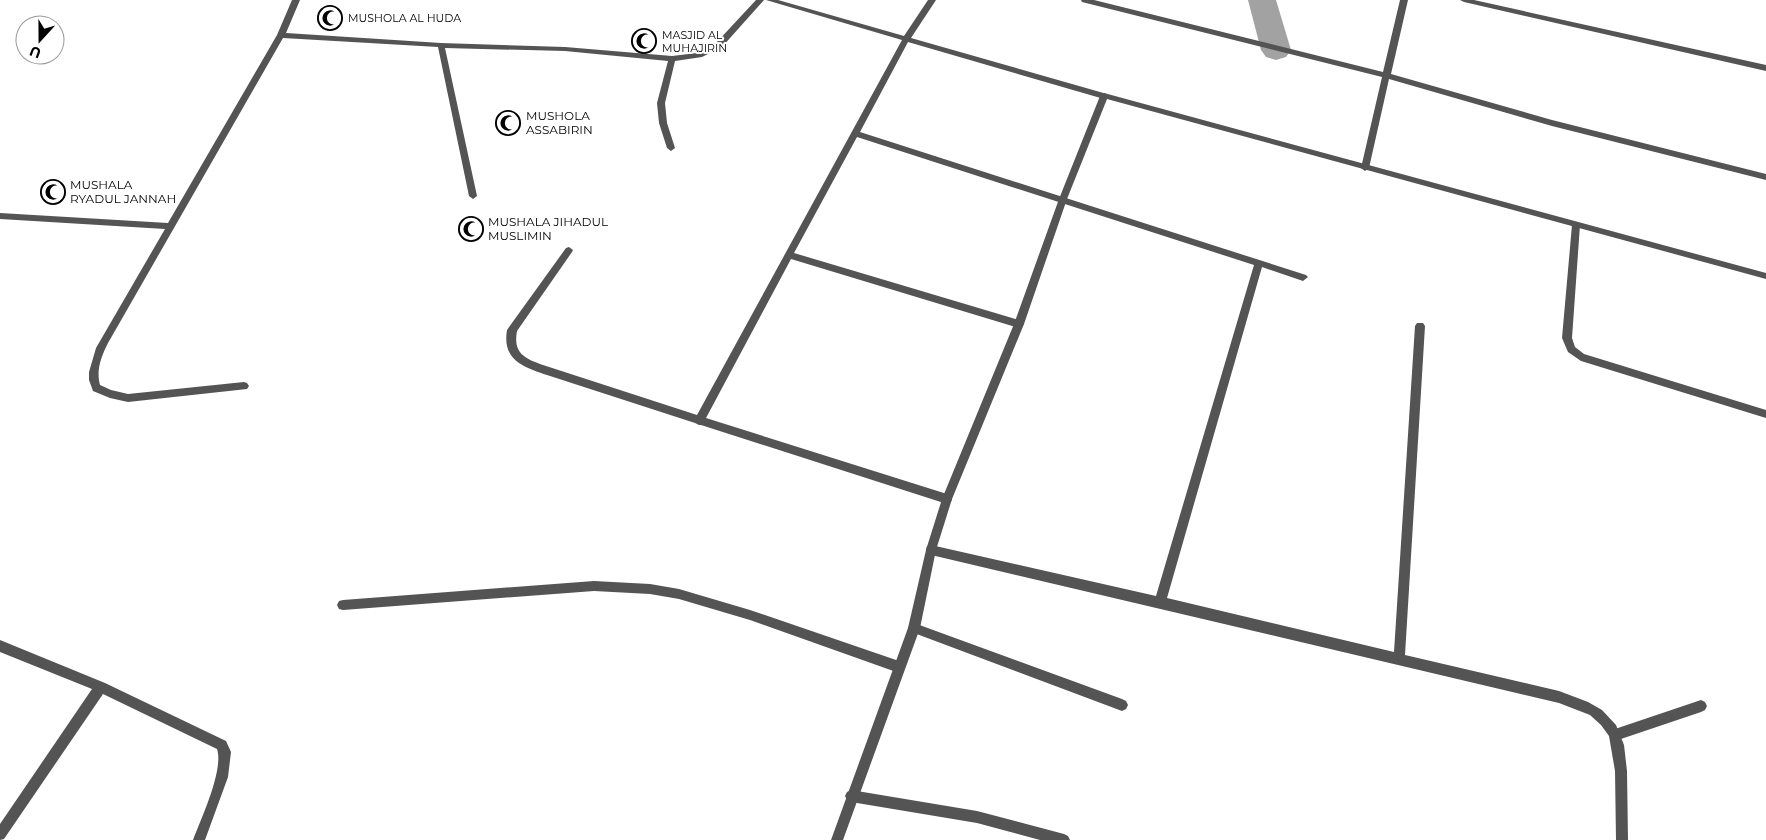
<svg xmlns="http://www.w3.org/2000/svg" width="1766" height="840" font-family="Montserrat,sans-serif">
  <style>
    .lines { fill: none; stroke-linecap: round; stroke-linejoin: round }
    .canal { fill: #a2a2a2; fill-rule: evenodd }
    .service { fill: #545454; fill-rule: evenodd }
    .minor { fill: #545454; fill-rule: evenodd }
    .tertiary { fill: #545454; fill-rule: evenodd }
    .labels { text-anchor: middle; stroke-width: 4; stroke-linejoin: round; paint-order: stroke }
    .far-poi-label { font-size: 11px; fill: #000; stroke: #fff; text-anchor: start }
    .poi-label { font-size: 12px; fill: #000; stroke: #fff; text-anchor: start }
  </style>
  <rect width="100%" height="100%" fill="#fff"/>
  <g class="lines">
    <path class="canal" d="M 1248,0 L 1276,0 L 1291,50 L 1286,57 L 1276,60 L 1266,57 L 1261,50 Z"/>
    <g class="service">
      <path d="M 914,623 L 1122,699 L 1126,701 L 1128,705 L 1126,709 L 1122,711 L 914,633 L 910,632 L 908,628 L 910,624 Z"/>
      <path d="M 1701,700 L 1705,702 L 1707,706 L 1705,710 L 1701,712 L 1615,741 L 1611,739 L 1609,735 L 1611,731 L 1615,729 Z"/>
    </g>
    <g class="minor">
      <path d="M 292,0 L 300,0 L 286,33 L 441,43 L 565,47 L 672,56 L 697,53 L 716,43 L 756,0 L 764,0 L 722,47 L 702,57 L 675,61 L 665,103 L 667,123 L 675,148 L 671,151 L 667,148 L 659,123 L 657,103 L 668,61 L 565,51 L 445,48 L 477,196 L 473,199 L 469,196 L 438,47 L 283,38 L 108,343 C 101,357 96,370 100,385 L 111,390 L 128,394 L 244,382 L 247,383 L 249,386 L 247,389 L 128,402 L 110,398 L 93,391 L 89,380 L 89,372 L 96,348 L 165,229 L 0,219 L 0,213 L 168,223 L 277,35 Z"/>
      <path d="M 766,0 L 778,0 L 904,36 L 928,0 L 936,0 L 911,38 L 1107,94 L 1108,96 L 1104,99 L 908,42 L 860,132 L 1306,275 L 1308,277 L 1303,281 L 1262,267 L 1167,598 L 1394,652 L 1415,326 L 1417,323 L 1423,323 L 1425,326 L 1405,655 L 1559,691 L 1588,702 L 1602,710 L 1616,725 L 1624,745 L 1627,771 L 1628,840 L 1616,840 L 1615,771 L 1609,736 L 1601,725 L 1590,715 L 1559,703 L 927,554 L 926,550 L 927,546 L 931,545 L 1156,596 L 1254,265 L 857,137 L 794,253 L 1019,320 L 1022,321 L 1024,324 L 1022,327 L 1019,328 L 791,259 L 706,418 L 947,494 L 951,496 L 952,499 L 951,502 L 947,504 L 701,425 L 699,425 L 695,423 L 547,375 C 523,367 502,360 507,330 L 566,248 L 569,247 L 573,250 L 572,252 L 517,331 C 513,353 524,358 543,365 L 697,415 L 902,40 Z"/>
      <path d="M 1081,0 L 1094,0 L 1383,72 L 1400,0 L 1408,0 L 1391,74 L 1552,120 L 1766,174 L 1766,180 L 1552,126 L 1389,79 L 1369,168 L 1365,171 L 1361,168 L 1382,77 L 1082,2 Z"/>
      <path d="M 1460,0 L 1474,0 L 1766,65 L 1766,71 L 1464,2 Z"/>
      <path d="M 1576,222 L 1580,225 L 1572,338 L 1575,347 L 1584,354 L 1766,410 L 1766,418 L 1581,361 L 1568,352 L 1562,338 L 1572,225 Z"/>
      <path d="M 594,581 L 650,584 L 679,589 L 750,610 L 899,661 L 903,663 L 905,667 L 903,671 L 899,673 L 750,620 L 679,599 L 650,594 L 594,591 L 343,610 L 339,609 L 337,605 L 339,601 L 343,600 Z"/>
      <path d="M 0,640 L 105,683 L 226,741 L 231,752 L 228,777 L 205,840 L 193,840 C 201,819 224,770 217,749 L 103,694 L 4,839 L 0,840 L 0,824 L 92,689 L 0,652 Z"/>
      <path d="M 851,790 L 977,811 L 1064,834 L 1068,836 L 1070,840 L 1040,840 L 977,823 L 851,802 L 847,800 L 845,796 L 847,792 Z"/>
    </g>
    <path class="tertiary" d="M 1104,93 L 1766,273 L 1766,279 L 1107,99 L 1067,199 L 1024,324 L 952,499 L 936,550 L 920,628 L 843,840 L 831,840 L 908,628 L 926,550 L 942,499 L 1014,324 L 1059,199 L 1100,96 Z"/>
  </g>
  <defs>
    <symbol id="mosque-ring" viewBox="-11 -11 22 22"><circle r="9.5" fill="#fff" stroke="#000" stroke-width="1.5"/><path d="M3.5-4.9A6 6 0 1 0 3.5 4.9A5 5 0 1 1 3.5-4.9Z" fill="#000"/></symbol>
  </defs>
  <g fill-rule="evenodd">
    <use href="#mosque-ring" x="316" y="4" width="28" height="28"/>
    <use href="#mosque-ring" x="630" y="27" width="28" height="28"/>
    <use href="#mosque-ring" x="494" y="109" width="28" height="28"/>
    <use href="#mosque-ring" x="39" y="178" width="28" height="28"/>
    <use href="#mosque-ring" x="457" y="215" width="28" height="28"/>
  </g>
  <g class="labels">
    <g class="far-poi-label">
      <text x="348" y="22">MUSHOLA AL HUDA</text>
      <text x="662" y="39">MASJID AL<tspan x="662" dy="13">MUHAJIRIN</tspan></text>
    </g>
    <g class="poi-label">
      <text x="526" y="120">MUSHOLA<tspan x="526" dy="14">ASSABIRIN</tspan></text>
      <text x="70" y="189">MUSHALA<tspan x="70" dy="14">RYADUL JANNAH</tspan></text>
      <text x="488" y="226">MUSHALA JIHADUL<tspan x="488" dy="14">MUSLIMIN</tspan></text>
    </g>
  </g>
  <g transform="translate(40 40) rotate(201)"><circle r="24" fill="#ffffff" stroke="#999999"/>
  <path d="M0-4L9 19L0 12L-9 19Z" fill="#000000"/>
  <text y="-8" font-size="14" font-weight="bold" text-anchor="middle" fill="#000000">U</text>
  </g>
</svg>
